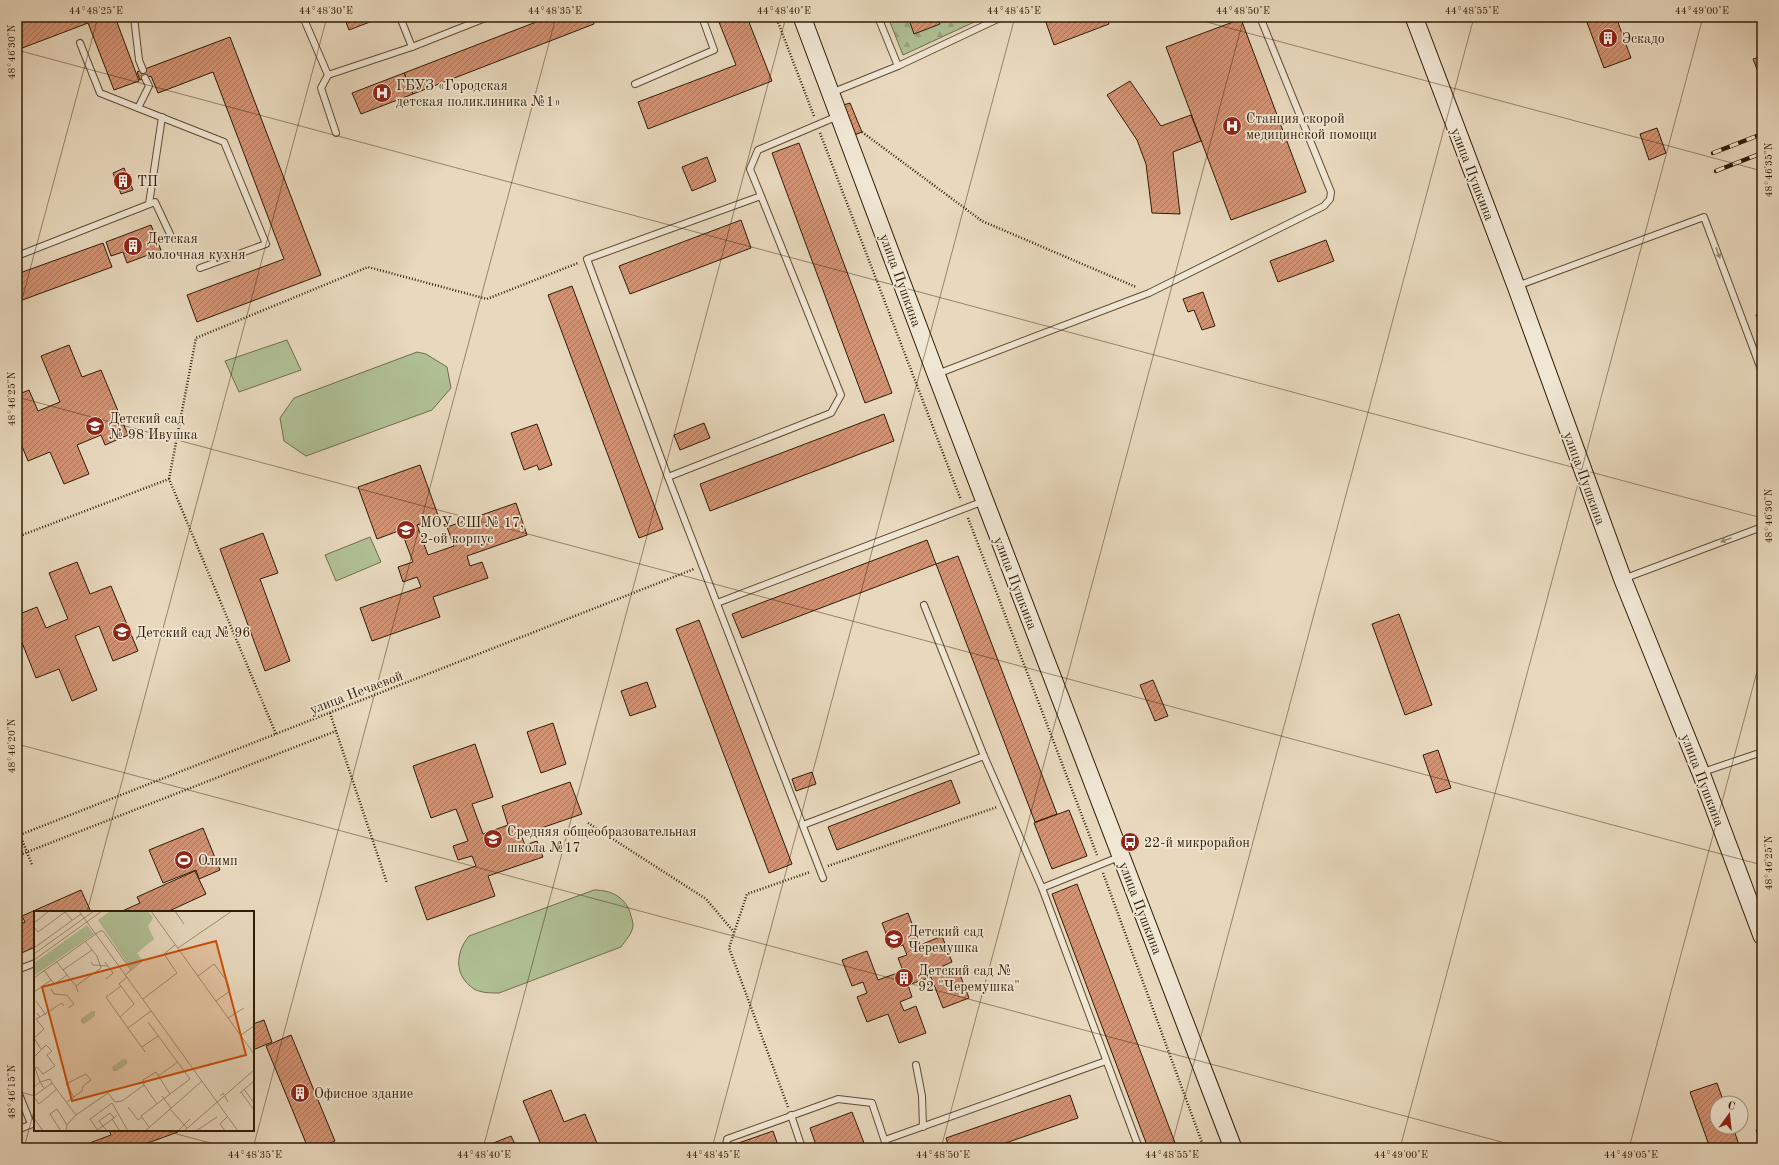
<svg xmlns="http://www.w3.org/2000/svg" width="1779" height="1165" font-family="'Old Standard TT',serif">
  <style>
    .grass { fill: #b0c095; stroke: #706e4c }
    .forest { fill: url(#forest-firs); stroke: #706e4c }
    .building { fill: url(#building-hatch); stroke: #301c04 }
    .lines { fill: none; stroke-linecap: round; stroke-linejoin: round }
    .lane-casing { stroke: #5e4b32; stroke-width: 8 }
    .secondary-casing { stroke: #301c04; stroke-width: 19 }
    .path { stroke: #301c04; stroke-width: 2.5; stroke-dasharray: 1 2; stroke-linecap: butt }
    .lane { stroke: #f0e6d4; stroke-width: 6 }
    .secondary { stroke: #f0e6d4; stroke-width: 17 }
    .rail-casing { stroke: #301c04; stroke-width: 4.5 }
    .rail { stroke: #f0e6d4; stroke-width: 3; stroke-dasharray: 9; stroke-linecap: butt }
    .oneway { fill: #9a8b76 }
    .ticks { fill: none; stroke: #301c04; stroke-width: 1; stroke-opacity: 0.45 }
    .labels { text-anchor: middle; stroke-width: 3.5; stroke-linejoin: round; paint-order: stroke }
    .poi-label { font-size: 14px; fill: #301c04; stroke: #f0e6d4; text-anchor: start }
    .street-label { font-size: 14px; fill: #301c04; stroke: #f0e6d4 }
    .inset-road { fill: none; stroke: #9e8d73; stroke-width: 1 }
    .view { fill: #cc500b; fill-opacity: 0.15; stroke: #cc500b; stroke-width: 2 }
    .inset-edge { fill: none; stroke: #301c04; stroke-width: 2 }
    .neatline { fill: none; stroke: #301c04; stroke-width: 1.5 }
    .ticks-label { font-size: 10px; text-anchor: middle; fill: #301c04 }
  </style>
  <defs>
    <pattern id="forest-firs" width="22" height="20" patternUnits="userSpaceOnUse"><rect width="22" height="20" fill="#b0c095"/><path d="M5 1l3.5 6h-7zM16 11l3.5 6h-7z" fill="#98a47f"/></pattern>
    <pattern id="building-hatch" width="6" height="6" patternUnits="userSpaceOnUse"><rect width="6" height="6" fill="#d29375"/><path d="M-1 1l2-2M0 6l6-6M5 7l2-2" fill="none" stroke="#ab775e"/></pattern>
  </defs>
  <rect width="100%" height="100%" fill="#e8d8bd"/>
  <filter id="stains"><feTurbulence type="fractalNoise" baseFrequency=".005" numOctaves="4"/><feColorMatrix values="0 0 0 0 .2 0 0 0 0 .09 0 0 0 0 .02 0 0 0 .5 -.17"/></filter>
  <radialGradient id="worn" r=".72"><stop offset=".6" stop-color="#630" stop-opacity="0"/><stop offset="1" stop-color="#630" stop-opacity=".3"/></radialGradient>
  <g class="grass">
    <path d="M 287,340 L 301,370 L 239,392 L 225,361 Z"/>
    <path d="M 417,352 L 426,354 L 447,367 L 451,388 L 432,410 L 306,456 L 284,441 L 280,418 L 294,398 Z"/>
    <path d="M 370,537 L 381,562 L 336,581 L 325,555 Z"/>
    <path d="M 594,890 C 612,890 627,898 631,916 C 632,919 633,923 633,925 C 633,933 625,941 621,947 L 499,993 C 491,993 481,993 474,989 C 454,976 455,953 469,936 Z"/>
  </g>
  <path class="forest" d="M 888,17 L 985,17 L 903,55 Z"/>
  <g class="building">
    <path d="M 35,17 L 115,17 L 139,81 L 114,90 L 88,23 L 17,50 L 17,24 Z"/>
    <path d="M 344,17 L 374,17 L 375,20 L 349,30 Z"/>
    <path d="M 549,17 L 592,17 L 594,24 L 413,94 L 404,73 Z"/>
    <path d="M 717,17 L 747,17 L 772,81 L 648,129 L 638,102 L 736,65 Z"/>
    <path d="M 908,17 L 938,17 L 940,24 L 914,34 Z"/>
    <path d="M 1044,17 L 1107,17 L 1109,24 L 1054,45 Z"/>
    <path d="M 1585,17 L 1616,17 L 1631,58 L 1604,68 Z"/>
    <path d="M 1241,19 L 1306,192 L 1231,220 L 1166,47 Z"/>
    <path d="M 230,37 L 321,275 L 197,322 L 187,295 L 284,259 L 213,72 L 158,93 L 151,76 L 140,80 L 137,72 Z"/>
    <path d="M 1762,56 L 1762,82 L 1753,59 Z"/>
    <path d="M 404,73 L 413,94 L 361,114 L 352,93 Z"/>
    <path d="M 1130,81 L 1161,126 L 1191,115 L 1201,141 L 1173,152 L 1180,214 L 1152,213 L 1146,164 L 1137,140 L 1107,95 Z"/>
    <path d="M 850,103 L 862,132 L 852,136 L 840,106 Z"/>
    <path d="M 1657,128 L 1666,153 L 1649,160 L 1640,134 Z"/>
    <path d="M 799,143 L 892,393 L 865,403 L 772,153 Z"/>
    <path d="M 707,157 L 716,181 L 692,191 L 682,167 Z"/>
    <path d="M 124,168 L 133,190 L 121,194 L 113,173 Z"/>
    <path d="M 741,220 L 751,248 L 630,294 L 619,266 Z"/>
    <path d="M 151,225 L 161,250 L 127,263 L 123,252 L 111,256 L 106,242 Z"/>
    <path d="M 1326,240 L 1334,261 L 1278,282 L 1270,261 Z"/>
    <path d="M 103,243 L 112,267 L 17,302 L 17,274 Z"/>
    <path d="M 572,286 L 663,529 L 639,538 L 548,295 Z"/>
    <path d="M 1203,292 L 1215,326 L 1202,330 L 1194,310 L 1188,312 L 1183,299 Z"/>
    <path d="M 1762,313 L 1762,331 L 1756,315 Z"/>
    <path d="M 69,345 L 82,377 L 101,370 L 128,435 L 105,445 L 101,435 L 77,445 L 89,474 L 64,484 L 50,452 L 28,461 L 17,434 L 17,395 L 29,390 L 38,411 L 60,402 L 41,356 Z"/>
    <path d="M 884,414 L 894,441 L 710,511 L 700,484 Z"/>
    <path d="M 704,423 L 710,438 L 680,450 L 674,435 Z"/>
    <path d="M 537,424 L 552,465 L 539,470 L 537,465 L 524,470 L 511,433 Z"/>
    <path d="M 420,465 L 439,518 L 417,525 L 428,555 L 454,546 L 447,527 L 516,503 L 527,535 L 467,556 L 470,566 L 482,562 L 488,578 L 433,597 L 440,617 L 372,641 L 360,608 L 421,587 L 417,577 L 403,582 L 398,567 L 413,562 L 401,530 L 377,539 L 358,487 Z"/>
    <path d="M 263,533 L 278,573 L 260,579 L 290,661 L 265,671 L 220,549 Z"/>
    <path d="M 927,540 L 936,564 L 742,638 L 732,614 Z"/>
    <path d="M 958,556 L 1057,814 L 1035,822 L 936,564 Z"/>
    <path d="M 77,562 L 90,594 L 111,586 L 138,651 L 113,661 L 99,626 L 75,636 L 97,690 L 72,701 L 59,669 L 36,678 L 17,630 L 17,615 L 37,607 L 46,628 L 68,619 L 49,573 Z"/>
    <path d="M 1399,614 L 1432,705 L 1405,715 L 1372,624 Z"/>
    <path d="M 699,620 L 792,864 L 769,873 L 676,629 Z"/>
    <path d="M 1153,680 L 1168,716 L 1155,721 L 1140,685 Z"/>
    <path d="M 647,682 L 656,707 L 630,716 L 621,691 Z"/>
    <path d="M 553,723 L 566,764 L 541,773 L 527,732 Z"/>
    <path d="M 475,744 L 493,797 L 472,804 L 483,834 L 508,825 L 502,806 L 570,782 L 582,814 L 521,835 L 525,845 L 537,841 L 543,857 L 488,876 L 495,896 L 427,920 L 415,887 L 476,866 L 472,856 L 458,860 L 453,846 L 468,841 L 456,809 L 431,818 L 413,766 Z"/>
    <path d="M 1438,750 L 1451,788 L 1436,793 L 1423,755 Z"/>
    <path d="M 812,772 L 816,784 L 796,791 L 792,779 Z"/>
    <path d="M 951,780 L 960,803 L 837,850 L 828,827 Z"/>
    <path d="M 1069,810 L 1087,856 L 1052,869 L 1034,823 Z"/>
    <path d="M 203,828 L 220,870 L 199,879 L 196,870 L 163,883 L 149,850 Z"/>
    <path d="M 195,871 L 206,894 L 167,912 L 120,912 L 140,903 L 137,897 Z"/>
    <path d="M 1077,884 L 1177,1148 L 1148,1148 L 1052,894 Z"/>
    <path d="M 81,890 L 91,912 L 35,912 L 35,947 L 17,955 L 17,926 L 25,922 L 22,916 Z"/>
    <path d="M 908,913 L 920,945 L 942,936 L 952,962 L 943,966 L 947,976 L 959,972 L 969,998 L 943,1008 L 931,977 L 908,985 L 912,997 L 900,1002 L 904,1011 L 916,1006 L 926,1033 L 899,1043 L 888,1014 L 867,1022 L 857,997 L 867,993 L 863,982 L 852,986 L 842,960 L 867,951 L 878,980 L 903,971 L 898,958 L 907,955 L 903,945 L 892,949 L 882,923 Z"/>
    <path d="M 264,1020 L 272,1042 L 253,1050 L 253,1024 Z"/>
    <path d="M 291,1035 L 335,1141 L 318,1148 L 308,1148 L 266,1046 Z"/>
    <path d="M 1717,1083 L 1724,1103 L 1717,1103 L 1717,1127 L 1733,1127 L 1740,1148 L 1710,1148 L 1690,1092 Z"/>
    <path d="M 551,1090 L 564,1122 L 585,1114 L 599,1148 L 540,1148 L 542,1147 L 523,1101 Z"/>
    <path d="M 1070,1095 L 1078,1118 L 991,1148 L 949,1148 L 946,1138 Z"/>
    <path d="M 852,1112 L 866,1148 L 817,1148 L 810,1128 Z"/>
    <path d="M 1762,1128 L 1762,1148 L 1756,1130 Z"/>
    <path d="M 109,1130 L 177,1130 L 178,1132 L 134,1148 L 76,1148 L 111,1135 Z"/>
    <path d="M 773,1131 L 779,1148 L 731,1148 L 730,1146 Z"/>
    <path d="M 511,1136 L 517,1148 L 487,1148 L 486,1146 Z"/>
  </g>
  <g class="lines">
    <defs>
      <g id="lane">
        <path d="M 134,17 L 139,60 L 143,70"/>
        <path d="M 303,17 L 328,75"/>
        <path d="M 400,17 L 412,47"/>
        <path d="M 878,17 L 898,66"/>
        <path d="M 80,43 L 100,93 L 224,142 L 266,244 L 200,268"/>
        <path d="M 635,84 L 714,50 L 702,17"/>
        <path d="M 831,93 L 898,66 L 1002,17"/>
        <path d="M 138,108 L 149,86 L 145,78"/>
        <path d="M 336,133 L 321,88 L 328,75 L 412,47 L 488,17"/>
        <path d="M 761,196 L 587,259 L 668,477 L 831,413 L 841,395 L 761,196 L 750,169 L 758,150 L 838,116"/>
        <path d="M 149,204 L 162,117"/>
        <path d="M 17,256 L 155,202 L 170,234"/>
        <path d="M 1517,286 L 1704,217 L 1762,372"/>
        <path d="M 937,374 L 1149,293 L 1324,206 L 1330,199 L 1331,192 L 1260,17"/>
        <path d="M 668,477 L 823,878"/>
        <path d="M 1623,579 L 1762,527"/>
        <path d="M 717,603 L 984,501"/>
        <path d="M 924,605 L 984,756 L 1042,888 L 1139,1148"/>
        <path d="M 1703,772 L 1762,752"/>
        <path d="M 803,825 L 984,756"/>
        <path d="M 1042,888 L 1119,857"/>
        <path d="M 17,970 L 35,963"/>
        <path d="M 916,1065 L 922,1096 L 923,1127"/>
        <path d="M 17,1089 L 31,1124"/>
        <path d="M 791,1115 L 802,1148"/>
        <path d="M 17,1130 L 35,1123"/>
        <path d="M 885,1140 L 1106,1061"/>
        <path d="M 726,1148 L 727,1139 L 838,1099 L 872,1103 L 887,1148"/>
      </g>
      <g id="secondary">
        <path d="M 802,17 L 936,374 L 1233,1148"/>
        <path d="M 1414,17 L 1516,286 L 1623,580 L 1701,773 L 1762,936"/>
      </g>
    </defs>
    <use href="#lane" class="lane-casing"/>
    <use href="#secondary" class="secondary-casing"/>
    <g class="path">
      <path d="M 776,17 L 814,116"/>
      <path d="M 862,132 L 982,221 L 1136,287"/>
      <path d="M 820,133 L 961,500"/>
      <path d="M 169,479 L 196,338 L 368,267 L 487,299 L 578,263"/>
      <path d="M 968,518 L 1097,855"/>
      <path d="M 17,537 L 169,479 L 276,734"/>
      <path d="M 330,713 L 387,883"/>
      <path d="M 588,823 L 706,899 L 734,932"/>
      <path d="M 17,827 L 32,865"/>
      <path d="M 17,836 L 694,569"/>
      <path d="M 17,856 L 336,731"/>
      <path d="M 828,866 L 997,807"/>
      <path d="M 1103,873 L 1204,1148"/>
      <path d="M 788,1107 L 729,948 L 747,894 L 810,872"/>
    </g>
    <use href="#lane" class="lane"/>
    <use href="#secondary" class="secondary"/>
    <defs>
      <g id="rail">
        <path d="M 1713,153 L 1762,134"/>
        <path d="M 1716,171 L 1762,153"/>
      </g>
    </defs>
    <use href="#rail" class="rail-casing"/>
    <use href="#rail" class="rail"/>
  </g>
  <defs><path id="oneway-solid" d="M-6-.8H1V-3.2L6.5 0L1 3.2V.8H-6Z"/></defs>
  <g class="oneway">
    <use href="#oneway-solid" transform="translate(1718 253) rotate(70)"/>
    <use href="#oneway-solid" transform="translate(1726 540) rotate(159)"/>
  </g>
  <path class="ticks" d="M 1188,17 L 1762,171M 17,50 L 1762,518M 17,318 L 98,17M 17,397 L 1762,865M 17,744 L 1524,1148M 87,912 L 327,17M 17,1091 L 35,1096M 162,1130 L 229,1148M 24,1148 L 35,1107M 253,1148 L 556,17M 483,1148 L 786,17M 712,1148 L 1015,17M 941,1148 L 1244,17M 1171,1148 L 1474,17M 1400,1148 L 1703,17M 1629,1148 L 1762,653"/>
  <defs>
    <symbol id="building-disc" viewBox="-11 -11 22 22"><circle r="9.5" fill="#8f2418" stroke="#f0e6d4"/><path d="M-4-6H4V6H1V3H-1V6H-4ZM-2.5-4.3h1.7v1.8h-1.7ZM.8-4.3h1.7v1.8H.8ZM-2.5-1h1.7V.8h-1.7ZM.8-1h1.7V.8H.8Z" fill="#fff"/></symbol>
    <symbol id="hospital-disc" viewBox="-11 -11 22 22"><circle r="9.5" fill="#8f2418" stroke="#f0e6d4"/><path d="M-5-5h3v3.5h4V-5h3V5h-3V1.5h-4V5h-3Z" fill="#fff"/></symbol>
    <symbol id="school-disc" viewBox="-11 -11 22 22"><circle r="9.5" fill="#8f2418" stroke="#f0e6d4"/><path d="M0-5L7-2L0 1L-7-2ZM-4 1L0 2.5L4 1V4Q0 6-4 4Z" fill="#fff"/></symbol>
    <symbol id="bus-disc" viewBox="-11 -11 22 22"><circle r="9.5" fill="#8f2418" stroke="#f0e6d4"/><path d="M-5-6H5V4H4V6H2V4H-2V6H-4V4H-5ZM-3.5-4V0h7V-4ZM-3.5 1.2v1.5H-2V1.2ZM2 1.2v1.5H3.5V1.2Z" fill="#fff"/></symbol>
    <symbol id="stadium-disc" viewBox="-11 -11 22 22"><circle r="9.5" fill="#8f2418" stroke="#f0e6d4"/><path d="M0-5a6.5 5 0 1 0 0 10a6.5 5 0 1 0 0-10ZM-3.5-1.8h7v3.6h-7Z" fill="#fff"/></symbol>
  </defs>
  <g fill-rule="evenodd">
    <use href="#building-disc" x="1597" y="27" width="22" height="22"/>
    <use href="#hospital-disc" x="371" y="82" width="22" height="22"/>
    <use href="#hospital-disc" x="1221" y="115" width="22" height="22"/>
    <use href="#building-disc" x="112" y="170" width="22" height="22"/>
    <use href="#building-disc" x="122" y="235" width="22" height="22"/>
    <use href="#school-disc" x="84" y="415" width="22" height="22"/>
    <use href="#school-disc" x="395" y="519" width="22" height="22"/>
    <use href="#school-disc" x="111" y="621" width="22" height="22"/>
    <use href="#school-disc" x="482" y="828" width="22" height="22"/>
    <use href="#bus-disc" x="1119" y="831" width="22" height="22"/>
    <use href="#stadium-disc" x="173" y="849" width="22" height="22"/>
    <use href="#school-disc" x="883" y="928" width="22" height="22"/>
    <use href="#building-disc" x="893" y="967" width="22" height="22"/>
    <use href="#building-disc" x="289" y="1082" width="22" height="22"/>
  </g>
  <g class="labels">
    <g class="poi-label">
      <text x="1622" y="43">Эскадо</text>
      <text x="396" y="90">ГБУЗ «Городская<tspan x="396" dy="16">детская поликлиника №1»</tspan></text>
      <text x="1246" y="123">Станция скорой<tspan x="1246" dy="16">медицинской помощи</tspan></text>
      <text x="137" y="186">ТП</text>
      <text x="147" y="243">Детская<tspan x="147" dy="16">молочная кухня</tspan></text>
      <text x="109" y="423">Детский сад<tspan x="109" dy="16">№ 98 Ивушка</tspan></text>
      <text x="420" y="527">МОУ СШ № 17,<tspan x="420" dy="16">2-ой корпус</tspan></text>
      <text x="136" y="637">Детский сад № 96</text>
      <text x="507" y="836">Средняя общеобразовательная<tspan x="507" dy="16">школа №17</tspan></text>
      <text x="1144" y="847">22-й микрорайон</text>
      <text x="198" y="865">Олимп</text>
      <text x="908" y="936">Детский сад<tspan x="908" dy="16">Черемушка</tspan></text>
      <text x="918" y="975">Детский сад №<tspan x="918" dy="16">92 "Черемушка"</tspan></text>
      <text x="314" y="1098">Офисное здание</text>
    </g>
    <g class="street-label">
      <text transform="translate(1473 174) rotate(69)" y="5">улица Пушкина</text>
      <text transform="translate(901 280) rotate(70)" y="5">улица Пушкина</text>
      <text transform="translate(1585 478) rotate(70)" y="5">улица Пушкина</text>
      <text transform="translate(1016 583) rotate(69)" y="5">улица Пушкина</text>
      <text transform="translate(356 692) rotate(-21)" y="5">улица Нечаевой</text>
      <text transform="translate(1703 780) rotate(69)" y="5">улица Пушкина</text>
      <text transform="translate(1141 908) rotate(69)" y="5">улица Пушкина</text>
    </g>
  </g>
  <g transform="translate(34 911)">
    <rect width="220" height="220" fill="#e8d8bd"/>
    <path d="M 58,100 L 61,100 L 61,105 L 50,113 L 47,112 L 47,108 ZM 89,148 L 93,149 L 93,153 L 83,160 L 79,160 L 78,156 Z" fill="#b0c095"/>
    <path d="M 76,0 L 114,0 L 119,7 L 114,15 L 120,28 L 103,42 L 108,49 L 97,58 L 64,9 Z" fill="#b0c095"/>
    <path d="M 53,14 L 60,23 L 0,65 L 0,52 Z" fill="#b0c095"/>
    <path class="inset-road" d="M 30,0 L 38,9M 45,0 L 204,220M 117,0 L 220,143M 141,0 L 150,13M 0,12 L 15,0M 0,16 L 4,21 L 31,1M 0,37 L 47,3M 144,37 L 198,0M 0,43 L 60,0M 0,49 L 68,0M 22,50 L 42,75M 57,51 L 59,54 L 74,55M 71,51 L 79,62 L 72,68M 10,59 L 17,69M 29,59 L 58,39M 91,64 L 108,50M 164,65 L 180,53 L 193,70 L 196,80 L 182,90M 0,67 L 66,20 L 69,20 L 97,59M 87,75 L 72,86 L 86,106 L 100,93 L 87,75 L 85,73 L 93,66M 17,78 L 20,83 L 33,84 L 40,93 L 34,97M 0,81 L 17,69 L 21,73 L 33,64M 44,81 L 42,75 L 67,57 L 63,45 L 51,30M 109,88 L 143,62 L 130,43 L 141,34M 2,90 L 12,104M 6,106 L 28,92 L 30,95M 86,106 L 111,141M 194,107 L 210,97M 114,111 L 156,168 L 107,205 L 115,216M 94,117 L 117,100M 207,124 L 220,115M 0,127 L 10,118 L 2,108 L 6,106 L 3,102M 0,127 L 7,138M 108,136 L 124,125M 0,146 L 12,134 L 18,140 L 13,144 L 21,155 L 9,163 L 3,156 L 1,157M 1,157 L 6,171 L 16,168 L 18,172M 124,165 L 144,151M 110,174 L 109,169 L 122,161 L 136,183M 0,176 L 6,171 L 10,177M 210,178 L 220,192M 207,181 L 220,199M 206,182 L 220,170M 0,185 L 18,172 L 42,204 L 33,214 L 32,220M 128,185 L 137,197M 186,185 L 189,182 L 194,191M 0,186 L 5,193 L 23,178M 33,191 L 48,180 L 49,175 L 57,169 L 52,163 L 32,173 L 40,186M 94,196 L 104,209 L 108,206M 136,198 L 153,217M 42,204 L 74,182 L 81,191 L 88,190 L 110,174 L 123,193M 0,207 L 9,220M 78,208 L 86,220M 63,219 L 69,215 L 65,210 L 76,202 L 80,207 L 83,204M 27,220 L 16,203 L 23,198 L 33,214M 64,220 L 56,208 L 78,192 L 94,220M 73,220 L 69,215 L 80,207M 111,220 L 168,170M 144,220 L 156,208M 150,220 L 220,159M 162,220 L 183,206M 191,220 L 186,213 L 194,205"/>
    <path class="view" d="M 182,30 L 212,144 L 38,190 L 8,76 Z"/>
    <rect width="220" height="220" class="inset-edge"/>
  </g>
  <rect width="1779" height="1165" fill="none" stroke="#e8d8bd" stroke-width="44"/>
  <g transform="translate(1729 1115) rotate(15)"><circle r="19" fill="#f0e6d4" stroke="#a39581"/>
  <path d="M0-3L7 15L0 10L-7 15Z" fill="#8f2418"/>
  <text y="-6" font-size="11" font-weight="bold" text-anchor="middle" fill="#301c04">С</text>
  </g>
  <rect x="22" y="22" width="1735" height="1121" class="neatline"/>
  <g class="ticks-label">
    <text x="96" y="14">44°48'25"E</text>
    <text x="326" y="14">44°48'30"E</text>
    <text x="555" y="14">44°48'35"E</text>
    <text x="784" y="14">44°48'40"E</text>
    <text x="1014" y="14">44°48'45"E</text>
    <text x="1243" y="14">44°48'50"E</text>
    <text x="1472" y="14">44°48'55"E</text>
    <text x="1702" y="14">44°49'00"E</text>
    <text transform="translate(11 52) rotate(-90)" y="4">48°46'30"N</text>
    <text transform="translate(1768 170) rotate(-90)" y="4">48°46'35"N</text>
    <text transform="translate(11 399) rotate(-90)" y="4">48°46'25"N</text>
    <text transform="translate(1768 516) rotate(-90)" y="4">48°46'30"N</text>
    <text transform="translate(11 746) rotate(-90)" y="4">48°46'20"N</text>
    <text transform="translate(1768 863) rotate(-90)" y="4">48°46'25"N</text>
    <text transform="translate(11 1092) rotate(-90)" y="4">48°46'15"N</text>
    <text x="255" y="1158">44°48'35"E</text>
    <text x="484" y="1158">44°48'40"E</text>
    <text x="713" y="1158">44°48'45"E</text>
    <text x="943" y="1158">44°48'50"E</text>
    <text x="1172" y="1158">44°48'55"E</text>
    <text x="1401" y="1158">44°49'00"E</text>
    <text x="1631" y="1158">44°49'05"E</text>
  </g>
  <rect width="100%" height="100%" filter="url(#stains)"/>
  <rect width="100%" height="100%" fill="url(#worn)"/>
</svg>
